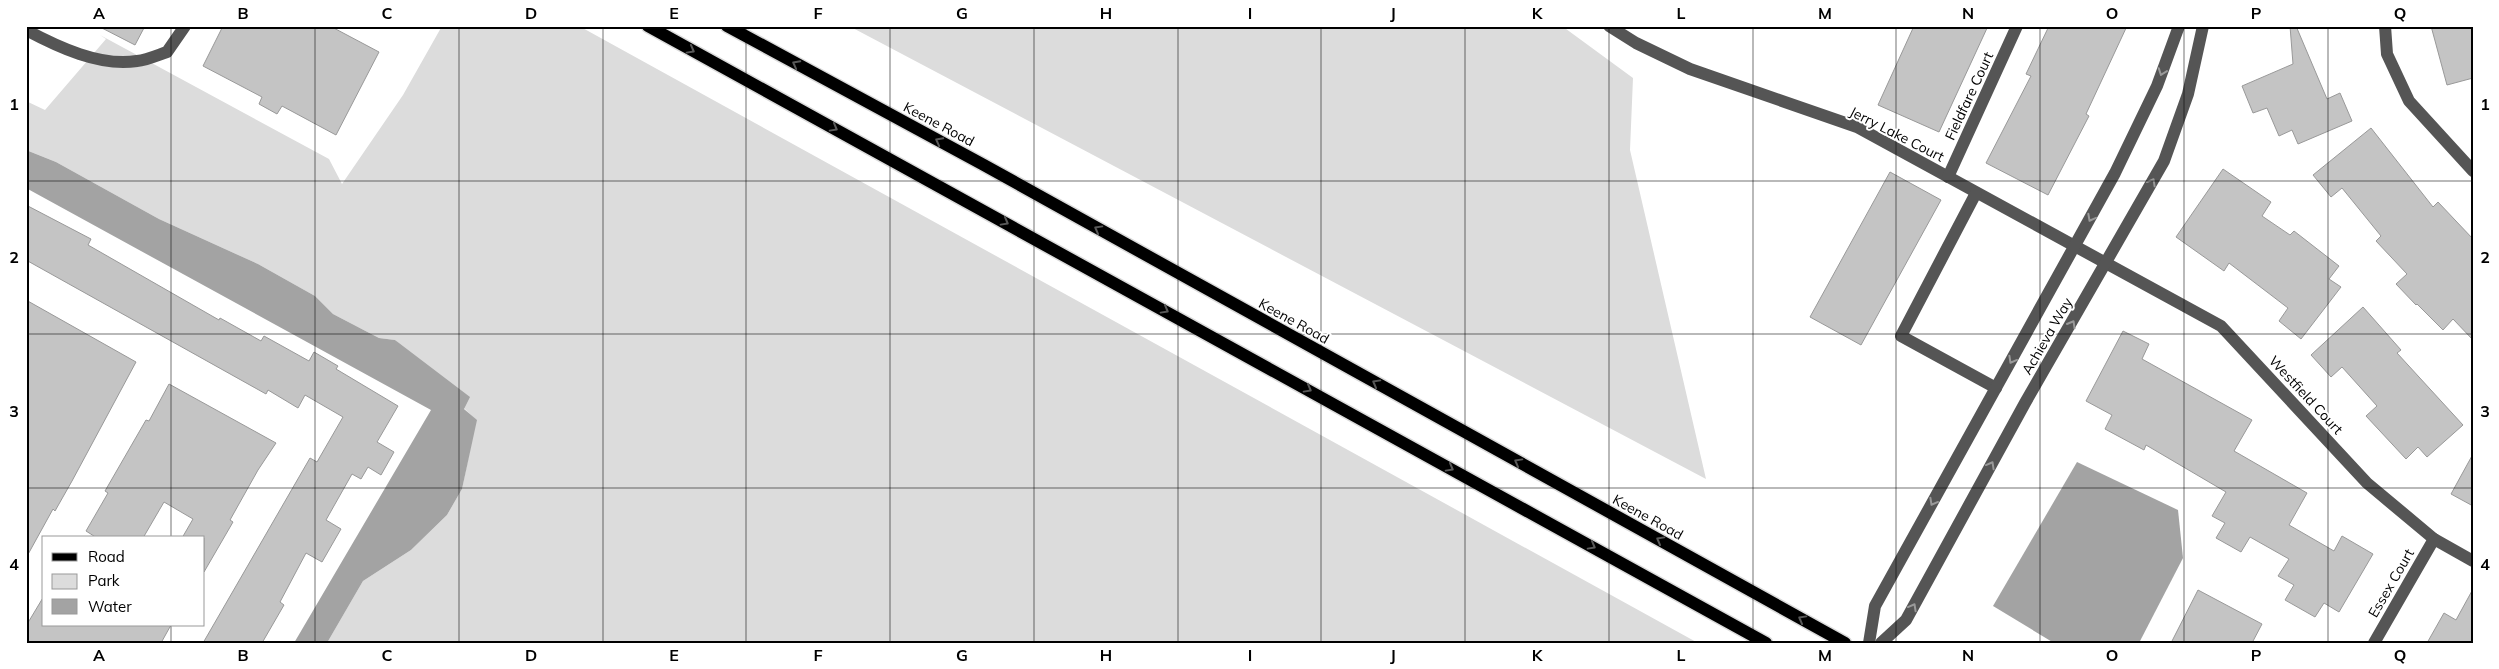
<svg xmlns="http://www.w3.org/2000/svg" width="2499" height="669" font-family="Mulish,sans-serif">
  <style>
    .green { fill: #dcdcdc }
    .water { fill: #a3a3a3 }
    .building { fill: #c4c4c4; stroke: #999 }
    .lines { fill: none; stroke-linecap: round; stroke-linejoin: round }
    .major-casing { stroke: #dbdbdb; stroke-width: 15 }
    .minor { stroke: #555; stroke-width: 12 }
    .major { stroke: #000; stroke-width: 12 }
    .oneway { stroke: #595959 }
    .oneway2 { stroke: #999 }
    .grid { fill: none; stroke: #000; stroke-width: 1; stroke-opacity: 0.55 }
    .labels { text-anchor: middle; stroke-width: 4; stroke-linejoin: round; paint-order: stroke }
    .street-label { font-size: 14px; fill: #000; stroke: #fff }
    .neatline { fill: none; stroke: #000; stroke-width: 2 }
    .grid-label { font-size: 16px; text-anchor: middle; font-weight: bold; fill: #000 }
  </style>
  <rect width="100%" height="100%" fill="#fff"/>
  <g class="green">
    <path d="M 442,26 L 579,26 L 1698,643 L 1654,643 L 1646,641 L 1645,643 L 327,643 L 363,581 L 411,550 L 447,515 L 462,489 L 476,420 L 395,340 L 379,338 L 333,314 L 315,296 L 258,264 L 159,219 L 56,162 L 26,150 L 26,101 L 45,110 L 106,39 L 100,35 L 329,159 L 342,184 L 403,95 Z"/>
    <path d="M 849,26 L 1562,26 L 1633,78 L 1630,150 L 1706,479 Z"/>
  </g>
  <g class="water">
    <path d="M 26,150 L 56,162 L 159,219 L 258,264 L 315,296 L 333,314 L 379,338 L 395,340 L 470,397 L 464,409 L 477,420 L 462,489 L 447,515 L 411,550 L 363,581 L 327,643 L 294,643 L 431,410 L 26,188 Z"/>
    <path d="M 2077,462 L 2178,510 L 2183,558 L 2139,643 L 2054,643 L 1993,606 Z"/>
  </g>
  <g class="building">
    <path d="M 98,26 L 145,26 L 135,45 Z"/>
    <path d="M 223,26 L 330,26 L 379,52 L 336,135 L 282,106 L 277,114 L 259,104 L 262,97 L 203,66 Z"/>
    <path d="M 1914,26 L 1988,26 L 1939,132 L 1878,105 Z"/>
    <path d="M 2049,26 L 2127,26 L 2086,114 L 2089,116 L 2048,195 L 1986,163 L 2031,76 L 2026,74 Z"/>
    <path d="M 2290,26 L 2296,26 L 2327,99 L 2340,93 L 2352,121 L 2298,144 L 2292,130 L 2279,136 L 2267,108 L 2253,113 L 2242,86 L 2293,64 Z"/>
    <path d="M 2431,26 L 2473,26 L 2473,78 L 2447,85 Z"/>
    <path d="M 2371,128 L 2433,207 L 2438,202 L 2473,239 L 2473,340 L 2453,319 L 2443,330 L 2417,304 L 2416,305 L 2396,284 L 2407,274 L 2376,241 L 2381,236 L 2342,188 L 2331,197 L 2313,175 Z"/>
    <path d="M 2223,169 L 2271,202 L 2262,216 L 2290,235 L 2294,231 L 2339,266 L 2329,279 L 2341,287 L 2301,339 L 2279,321 L 2288,308 L 2229,263 L 2224,271 L 2176,237 Z"/>
    <path d="M 1890,172 L 1941,200 L 1861,345 L 1810,317 Z"/>
    <path d="M 26,205 L 91,239 L 88,245 L 219,320 L 220,318 L 261,341 L 264,336 L 309,361 L 314,352 L 338,366 L 336,369 L 398,406 L 377,442 L 394,452 L 381,475 L 368,467 L 361,479 L 352,474 L 326,520 L 341,529 L 322,562 L 306,553 L 280,602 L 284,605 L 262,643 L 203,643 L 310,458 L 317,462 L 343,417 L 305,395 L 298,408 L 268,390 L 266,394 L 26,260 Z"/>
    <path d="M 26,300 L 136,362 L 72,481 L 55,511 L 53,509 L 26,558 Z"/>
    <path d="M 2363,307 L 2401,350 L 2397,353 L 2463,425 L 2427,457 L 2418,447 L 2406,459 L 2366,416 L 2377,406 L 2342,367 L 2331,377 L 2311,355 Z"/>
    <path d="M 2123,331 L 2149,344 L 2142,359 L 2252,420 L 2234,451 L 2307,493 L 2289,525 L 2334,551 L 2342,536 L 2373,554 L 2339,612 L 2324,603 L 2315,617 L 2285,600 L 2294,585 L 2278,576 L 2289,559 L 2250,537 L 2241,552 L 2216,538 L 2225,523 L 2212,516 L 2226,492 L 2146,445 L 2144,450 L 2105,429 L 2112,415 L 2086,401 Z"/>
    <path d="M 169,384 L 276,443 L 258,470 L 230,520 L 233,522 L 204,572 L 204,538 L 182,538 L 193,519 L 164,502 L 143,538 L 97,538 L 86,531 L 108,493 L 105,491 L 146,420 L 149,421 Z"/>
    <path d="M 2473,454 L 2473,506 L 2451,494 Z"/>
    <path d="M 2473,589 L 2473,643 L 2427,643 L 2444,613 L 2456,620 Z"/>
    <path d="M 2198,590 L 2262,624 L 2252,643 L 2171,643 Z"/>
    <path d="M 44,596 L 44,625 L 171,625 L 161,643 L 26,643 L 26,626 Z"/>
  </g>
  <g class="lines">
    <defs>
      <g id="major">
        <path d="M 648,26 L 1766,643"/>
        <path d="M 727,26 L 982,164 L 1845,643"/>
      </g>
    </defs>
    <use href="#major" class="major-casing"/>
    <g class="minor">
      <path d="M 1609,26 L 1636,43 L 1690,69 L 1857,127 L 2221,326 L 2367,483 L 2434,539 L 2473,561"/>
      <path d="M 2385,26 L 2387,54 L 2409,101 L 2473,171"/>
      <path d="M 26,30 C 58,47 100,67 137,61 C 147,60 158,55 167,52 L 185,26"/>
      <path d="M 1948,177 L 2017,26"/>
      <path d="M 1976,193 L 1901,336 L 1996,388"/>
      <path d="M 1869,643 L 1875,606 L 2115,173 L 2157,86 L 2179,26"/>
      <path d="M 1881,643 L 1906,620 L 2025,403 L 2164,161 L 2188,94 L 2203,26"/>
      <path d="M 2374,643 L 2434,539"/>
    </g>
    <use href="#major" class="major"/>
  </g>
  <defs><path id="oneway-chevron" d="M-2-3.5L2.5 0L-2 3.5" fill="none" stroke-width="1.6" stroke-linecap="round" stroke-linejoin="round" transform="scale(1.25)"/></defs>
  <g class="oneway">
    <use href="#oneway-chevron" transform="translate(691 50) rotate(29)"/>
    <use href="#oneway-chevron" transform="translate(796 64) rotate(-152)"/>
    <use href="#oneway-chevron" transform="translate(834 128) rotate(29)"/>
    <use href="#oneway-chevron" transform="translate(939 141) rotate(-152)"/>
    <use href="#oneway-chevron" transform="translate(1005 222) rotate(29)"/>
    <use href="#oneway-chevron" transform="translate(1098 229) rotate(-151)"/>
    <use href="#oneway-chevron" transform="translate(1165 310) rotate(29)"/>
    <use href="#oneway-chevron" transform="translate(1376 383) rotate(-151)"/>
    <use href="#oneway-chevron" transform="translate(1308 389) rotate(29)"/>
    <use href="#oneway-chevron" transform="translate(1518 462) rotate(-151)"/>
    <use href="#oneway-chevron" transform="translate(1450 468) rotate(29)"/>
    <use href="#oneway-chevron" transform="translate(1660 540) rotate(-151)"/>
    <use href="#oneway-chevron" transform="translate(1592 546) rotate(29)"/>
    <use href="#oneway-chevron" transform="translate(1802 619) rotate(-151)"/>
  </g>
  <g class="oneway2">
    <use href="#oneway-chevron" transform="translate(2162 72) rotate(110)"/>
    <use href="#oneway-chevron" transform="translate(2152 182) rotate(-61)"/>
    <use href="#oneway-chevron" transform="translate(2091 218) rotate(118)"/>
    <use href="#oneway-chevron" transform="translate(2072 324) rotate(-60)"/>
    <use href="#oneway-chevron" transform="translate(2012 360) rotate(119)"/>
    <use href="#oneway-chevron" transform="translate(1991 465) rotate(-61)"/>
    <use href="#oneway-chevron" transform="translate(1933 502) rotate(119)"/>
    <use href="#oneway-chevron" transform="translate(1913 607) rotate(-61)"/>
  </g>
  <path class="grid" d="M 171,26 L 171,538M 315,26 L 315,643M 459,26 L 459,643M 603,26 L 603,643M 746,26 L 746,643M 890,26 L 890,643M 1034,26 L 1034,643M 1178,26 L 1178,643M 1321,26 L 1321,643M 1465,26 L 1465,643M 1609,26 L 1609,643M 1753,26 L 1753,643M 1896,26 L 1896,643M 2040,26 L 2040,643M 2184,26 L 2184,643M 2328,26 L 2328,643M 26,181 L 2473,181M 26,334 L 2473,334M 26,488 L 2473,488M 171,625 L 171,643"/>
  <g class="labels">
    <g class="street-label">
      <text transform="translate(1969 96) rotate(-65)" y="5">Fieldfare Court</text>
      <text transform="translate(939 124) rotate(28)" y="5">Keene Road</text>
      <text transform="translate(1897 134) rotate(27)" y="5">Jerry Lake Court</text>
      <text transform="translate(1294 321) rotate(29)" y="5">Keene Road</text>
      <text transform="translate(2047 336) rotate(-60)" y="5">Achieva Way</text>
      <text transform="translate(2306 395) rotate(47)" y="5">Westfield Court</text>
      <text transform="translate(1648 517) rotate(29)" y="5">Keene Road</text>
      <text transform="translate(2391 583) rotate(-60)" y="5">Essex Court</text>
    </g>
  </g>
  <rect width="2499" height="669" fill="none" stroke="#ffffff" stroke-width="55"/>
  <rect x="42" y="536" width="162" height="90" fill="#ffffff" stroke="#999999"/>
  <rect x="52" y="553" width="25" height="8" fill="#000000" stroke="#999999"/>
  <text x="88" y="562" font-size="15" fill="#000000">Road</text>
  <rect x="52" y="574" width="25" height="15" fill="#dcdcdc" stroke="#999999"/>
  <text x="88" y="586" font-size="15" fill="#000000">Park</text>
  <rect x="52" y="599" width="25" height="15" fill="#a3a3a3" stroke="#999999"/>
  <text x="88" y="612" font-size="15" fill="#000000">Water</text>
  <rect x="28" y="28" width="2444" height="614" class="neatline"/>
  <g class="grid-label">
    <text x="99" y="19">A</text>
    <text x="243" y="19">B</text>
    <text x="387" y="19">C</text>
    <text x="531" y="19">D</text>
    <text x="674" y="19">E</text>
    <text x="818" y="19">F</text>
    <text x="962" y="19">G</text>
    <text x="1106" y="19">H</text>
    <text x="1250" y="19">I</text>
    <text x="1393" y="19">J</text>
    <text x="1537" y="19">K</text>
    <text x="1681" y="19">L</text>
    <text x="1825" y="19">M</text>
    <text x="1968" y="19">N</text>
    <text x="2112" y="19">O</text>
    <text x="2256" y="19">P</text>
    <text x="2400" y="19">Q</text>
    <text x="14" y="110">1</text>
    <text x="2485" y="110">1</text>
    <text x="14" y="263">2</text>
    <text x="2485" y="263">2</text>
    <text x="14" y="417">3</text>
    <text x="2485" y="417">3</text>
    <text x="14" y="570">4</text>
    <text x="2485" y="570">4</text>
    <text x="99" y="661">A</text>
    <text x="243" y="661">B</text>
    <text x="387" y="661">C</text>
    <text x="531" y="661">D</text>
    <text x="674" y="661">E</text>
    <text x="818" y="661">F</text>
    <text x="962" y="661">G</text>
    <text x="1106" y="661">H</text>
    <text x="1250" y="661">I</text>
    <text x="1393" y="661">J</text>
    <text x="1537" y="661">K</text>
    <text x="1681" y="661">L</text>
    <text x="1825" y="661">M</text>
    <text x="1968" y="661">N</text>
    <text x="2112" y="661">O</text>
    <text x="2256" y="661">P</text>
    <text x="2400" y="661">Q</text>
  </g>
</svg>
